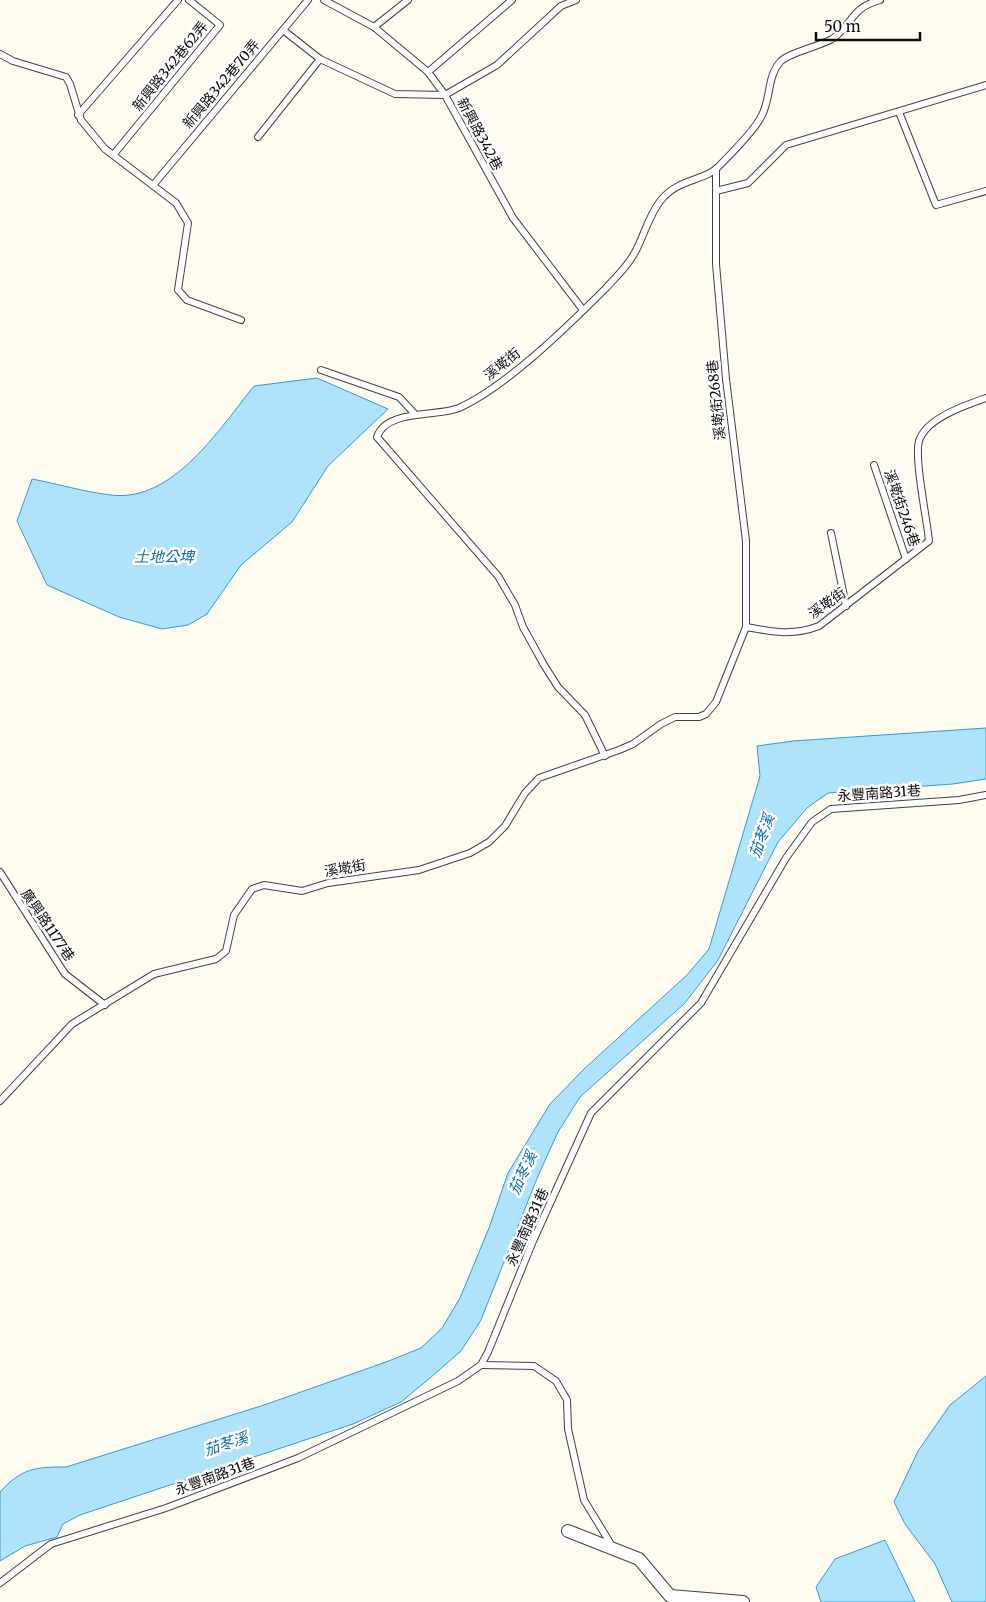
<svg xmlns="http://www.w3.org/2000/svg" width="986" height="1602" font-family="Merriweather,'Noto Sans TC',serif">
  <style>
    .water { fill: #afe2fb; stroke: #309cd8 }
    .lines { fill: none; stroke-linecap: round; stroke-linejoin: round }
    .lane-casing { stroke: #414141; stroke-width: 8 }
    .street-casing { stroke: #414141; stroke-width: 14 }
    .lane { stroke: #fff; stroke-width: 6 }
    .street { stroke: #fff; stroke-width: 12 }
    .labels { text-anchor: middle; stroke-width: 5; stroke-linejoin: round; paint-order: stroke }
    .street-label { font-size: 14px; fill: #0e0e0e; stroke: #fff }
    .water-label { font-size: 15px; font-style: italic; fill: #0d6caa; stroke: #fff }
  </style>
  <rect width="100%" height="100%" fill="#fffbef"/>
  <g class="water">
    <path d="M 317,378 L 388,409 L 328,466 L 292,522 L 241,565 L 207,614 L 188,625 L 162,629 L 119,617 L 47,585 L 17,521 L 32,479 C 58,484 85,492 111,495 C 173,503 220,428 254,386 Z"/>
    <path d="M 986,728 L 986,779 L 953,784 L 828,793 L 807,808 L 778,842 L 718,960 L 685,1003 L 580,1097 L 558,1132 L 538,1176 L 481,1320 L 461,1351 L 430,1378 L 401,1402 L 353,1424 L 80,1515 L 63,1524 L 57,1537 L 25,1546 L 0,1561 L 0,1492 C 22,1468 35,1467 66,1467 L 264,1405 L 386,1362 L 421,1348 L 442,1328 L 460,1298 L 489,1228 L 508,1173 L 550,1104 L 584,1069 L 687,975 L 709,949 L 760,776 L 757,746 L 793,741 Z"/>
    <path d="M 986,1376 L 986,1602 L 952,1602 L 935,1564 L 905,1524 L 894,1502 L 918,1451 L 950,1405 Z"/>
    <path d="M 885,1540 L 915,1602 L 821,1602 L 816,1587 L 835,1559 Z"/>
  </g>
  <g class="lines">
    <defs>
      <g id="lane">
        <path d="M 324,0 L 374,27 L 428,72 L 445,95 L 513,218 L 583,310"/>
        <path d="M 374,27 L 408,0"/>
        <path d="M 283,30 L 320,59 L 395,94 L 445,95 L 497,65 L 561,6 L 576,0"/>
        <path d="M 0,54 L 13,61 L 66,77 L 70,84 L 81,120 L 105,149 L 176,203 L 188,223 L 178,290 L 187,300 L 241,320"/>
        <path d="M 428,72 L 512,0"/>
        <path d="M 899,112 L 936,205 L 986,191"/>
        <path d="M 78,115 L 178,0"/>
        <path d="M 258,137 L 320,59"/>
        <path d="M 114,154 L 220,25 L 189,0"/>
        <path d="M 154,184 L 308,0"/>
        <path d="M 716,191 L 748,183 L 786,145 L 986,85"/>
        <path d="M 321,370 L 399,397 L 414,413"/>
        <path d="M 874,465 L 906,559"/>
        <path d="M 831,533 L 846,606"/>
        <path d="M 746,627 C 773,632 793,636 819,626 L 929,541 C 927,519 914,458 919,441 C 926,418 966,405 986,398"/>
        <path d="M 605,756 L 585,715 L 558,687 L 544,665 L 523,627 L 515,605 L 498,576 L 377,437 C 386,409 438,417 459,408 C 507,386 567,327 605,289 C 615,278 627,267 634,254 C 644,237 648,216 661,200 C 679,178 705,181 718,167 C 730,155 756,129 762,115 C 771,98 767,77 780,62 C 790,52 818,47 832,39 C 853,25 850,8 880,0"/>
        <path d="M 0,872 L 65,974 L 105,1005"/>
        <path d="M 0,1101 L 72,1024 L 154,974 L 216,959 L 226,951 L 234,915 L 252,889 L 264,885 L 302,891 L 328,883 L 419,870 L 470,853 L 489,842 L 505,826 L 525,793 L 539,778 L 619,750 L 633,744 L 661,724 L 675,717 L 699,717 L 706,714 L 716,702 L 746,627 L 746,541 L 726,379 L 716,264 L 716,169"/>
        <path d="M 481,1365 L 534,1366 L 556,1381 L 567,1400 L 568,1429 L 584,1500 L 612,1546"/>
        <path d="M 0,1583 L 51,1544 L 166,1508 L 298,1458 L 458,1381 L 481,1365 L 488,1352 L 533,1241 L 591,1113 L 701,1003 L 786,858 L 812,822 L 831,809 L 959,800 L 986,795"/>
      </g>
      <path id="street" d="M 568,1531 L 639,1559 L 670,1596 L 743,1602"/>
    </defs>
    <use href="#lane" class="lane-casing"/>
    <use href="#street" class="street-casing"/>
    <use href="#lane" class="lane"/>
    <use href="#street" class="street"/>
  </g>
  <g class="labels">
    <g class="street-label">
      <text transform="translate(170 66) rotate(-51)" y="5">新興路342巷62弄</text>
      <text transform="translate(221 84) rotate(-50)" y="5">新興路342巷70弄</text>
      <text transform="translate(480 134) rotate(62)" y="5">新興路342巷</text>
      <text transform="translate(502 364) rotate(-39)" y="5">溪墘街</text>
      <text transform="translate(716 400) rotate(-96)" y="5">溪墘街268巷</text>
      <text transform="translate(902 508) rotate(71)" y="5">溪墘街246巷</text>
      <text transform="translate(827 603) rotate(-35)" y="5">溪墘街</text>
      <text transform="translate(879 793) rotate(-4)" y="5">永豐南路31巷</text>
      <text transform="translate(345 868) rotate(-10)" y="5">溪墘街</text>
      <text transform="translate(48 925) rotate(56)" y="5">廣興路1177巷</text>
      <text transform="translate(527 1227) rotate(-66)" y="5">永豐南路31巷</text>
      <text transform="translate(215 1476) rotate(-20)" y="5">永豐南路31巷</text>
    </g>
    <g class="water-label">
      <text x="164" y="562">土地公埤</text>
      <text transform="translate(762 836) rotate(-70)" y="5">茄苳溪</text>
      <text transform="translate(523 1173) rotate(-65)" y="5">茄苳溪</text>
      <text transform="translate(226 1444) rotate(-18)" y="5">茄苳溪</text>
    </g>
  </g>
  <path d="M816 32v8h104v-8" fill="none" stroke="#0e0e0e" stroke-width="2.5"/>
  <text x="824" y="32" font-size="15" fill="#0e0e0e" stroke="#ffffff" stroke-width="4" paint-order="stroke">50 m</text>
</svg>
